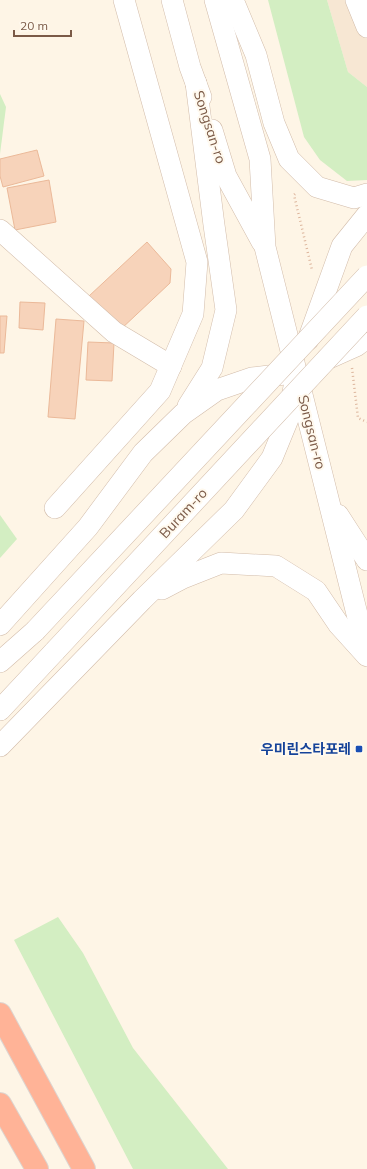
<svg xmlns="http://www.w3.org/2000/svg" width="367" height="1169" font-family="Mulish,'Noto Sans KR',sans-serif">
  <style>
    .residential { fill: #f7e7d3 }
    .green { fill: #d3eec2 }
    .building { fill: #f7d3ba; stroke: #ebb999 }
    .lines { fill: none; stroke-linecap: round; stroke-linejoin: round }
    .minor-casing { stroke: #d2bcaa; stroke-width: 22 }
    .highway-casing { stroke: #ddd4cf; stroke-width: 24 }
    .path { stroke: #ddb69d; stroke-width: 2.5; stroke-dasharray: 1 3; stroke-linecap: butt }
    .minor { stroke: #fff; stroke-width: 21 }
    .highway { stroke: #ffb397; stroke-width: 22 }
    .minor-bridge-casing { stroke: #d2bcaa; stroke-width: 22; stroke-linecap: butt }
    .minor-bridge { stroke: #fff; stroke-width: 21 }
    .transit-dot { fill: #1a4fb4; stroke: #fff9ee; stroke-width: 1.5 }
    .labels { text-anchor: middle; stroke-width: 4; stroke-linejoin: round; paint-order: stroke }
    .street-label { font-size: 14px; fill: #7b5a47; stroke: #fff9ee }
    .transit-label { font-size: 14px; font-weight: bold; fill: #164399; stroke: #fff9ee; text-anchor: end }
  </style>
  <rect width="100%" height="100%" fill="#fef5e6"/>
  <path class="residential" d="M 327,0 L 367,0 L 367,87 L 348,72 Z"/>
  <g class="green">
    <path d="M 268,0 L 327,0 L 348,72 L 367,87 L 367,180 L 347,181 L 320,160 L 304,137 Z"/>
    <path d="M 0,94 L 6,107 L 0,154 Z"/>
    <path d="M 0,515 L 17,539 L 0,558 Z"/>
    <path d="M 58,917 L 83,953 L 133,1048 L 228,1169 L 133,1169 L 14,940 Z"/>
  </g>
  <g class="building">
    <path d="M 37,150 L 44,176 L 3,187 L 0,176 L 0,159 Z"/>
    <path d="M 49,180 L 56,222 L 15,230 L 7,188 Z"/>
    <path d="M 147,242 L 171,269 L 170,283 L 120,330 L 89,296 Z"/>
    <path d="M 20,302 L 45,303 L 43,330 L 19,328 Z"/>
    <path d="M 0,316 L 7,316 L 4,353 L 0,353 Z"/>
    <path d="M 56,319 L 84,321 L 75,419 L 48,417 Z"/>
    <path d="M 88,342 L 114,343 L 112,381 L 86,380 Z"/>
  </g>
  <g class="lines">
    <defs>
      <g id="minor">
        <path d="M 172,0 L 190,67 L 201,97"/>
        <path d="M 215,0 L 260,159 L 265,247 L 358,618 L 367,644"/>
        <path d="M 233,0 L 256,55 L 274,123 L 289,159 L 317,187 L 354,198 L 367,194"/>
        <path d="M 356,0 L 367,27"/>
        <path d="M 212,130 L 226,176 L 262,242"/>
        <path d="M 0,230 L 114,332 L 171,366"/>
        <path d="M 308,340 L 342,246 L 367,215"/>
        <path d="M 327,359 L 356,346 L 367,338"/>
        <path d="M 188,406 L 212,368 L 226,310 L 214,225 L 196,83"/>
        <path d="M 55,508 L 160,391 L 193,314 L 197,262 L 124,0"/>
        <path d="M 338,515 L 367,560"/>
        <path d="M 162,589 L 183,578 L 221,563 L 276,566 L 316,591 L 339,625 L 367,656"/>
        <path d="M 0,625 L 88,527 L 143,453 L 183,414 L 217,390 L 252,378 L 285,374"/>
        <path d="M 0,662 L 35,631"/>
        <path d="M 0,710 L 55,651"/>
        <path d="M 0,746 L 142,600 L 234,510 L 272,458 L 288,419 L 294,387"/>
      </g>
      <g id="highway">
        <path d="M 0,1014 L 84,1169"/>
        <path d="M 0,1104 L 37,1169"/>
      </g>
    </defs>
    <use href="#minor" class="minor-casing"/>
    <use href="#highway" class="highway-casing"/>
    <g class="path">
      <path d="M 295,194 L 294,195 L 312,270"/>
      <path d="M 352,368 L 358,418 L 367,422"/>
    </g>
    <use href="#minor" class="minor"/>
    <use href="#highway" class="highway"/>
    <defs>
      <g id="minor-bridge">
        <path d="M 35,631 L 367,276"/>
        <path d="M 55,651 L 367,316"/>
      </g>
    </defs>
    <use href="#minor-bridge" class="minor-bridge-casing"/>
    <use href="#minor-bridge" class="minor-bridge"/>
  </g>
  <rect class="transit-dot" x="355" y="745" width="8" height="8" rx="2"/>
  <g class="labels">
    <g class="street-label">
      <text transform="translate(210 127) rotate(72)" y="5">Songsan-ro</text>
      <text transform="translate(312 432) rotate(76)" y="5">Songsan-ro</text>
      <text transform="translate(183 513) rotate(-47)" y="5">Buram-ro</text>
    </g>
    <g class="transit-label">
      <text x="351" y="754">우미린스타포레</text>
    </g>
  </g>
  <path d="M14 30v6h57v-6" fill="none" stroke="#7b5a47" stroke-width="2"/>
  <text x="20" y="30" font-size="12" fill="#7b5a47" stroke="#fff9ee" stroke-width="3" paint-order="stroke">20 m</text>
</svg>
